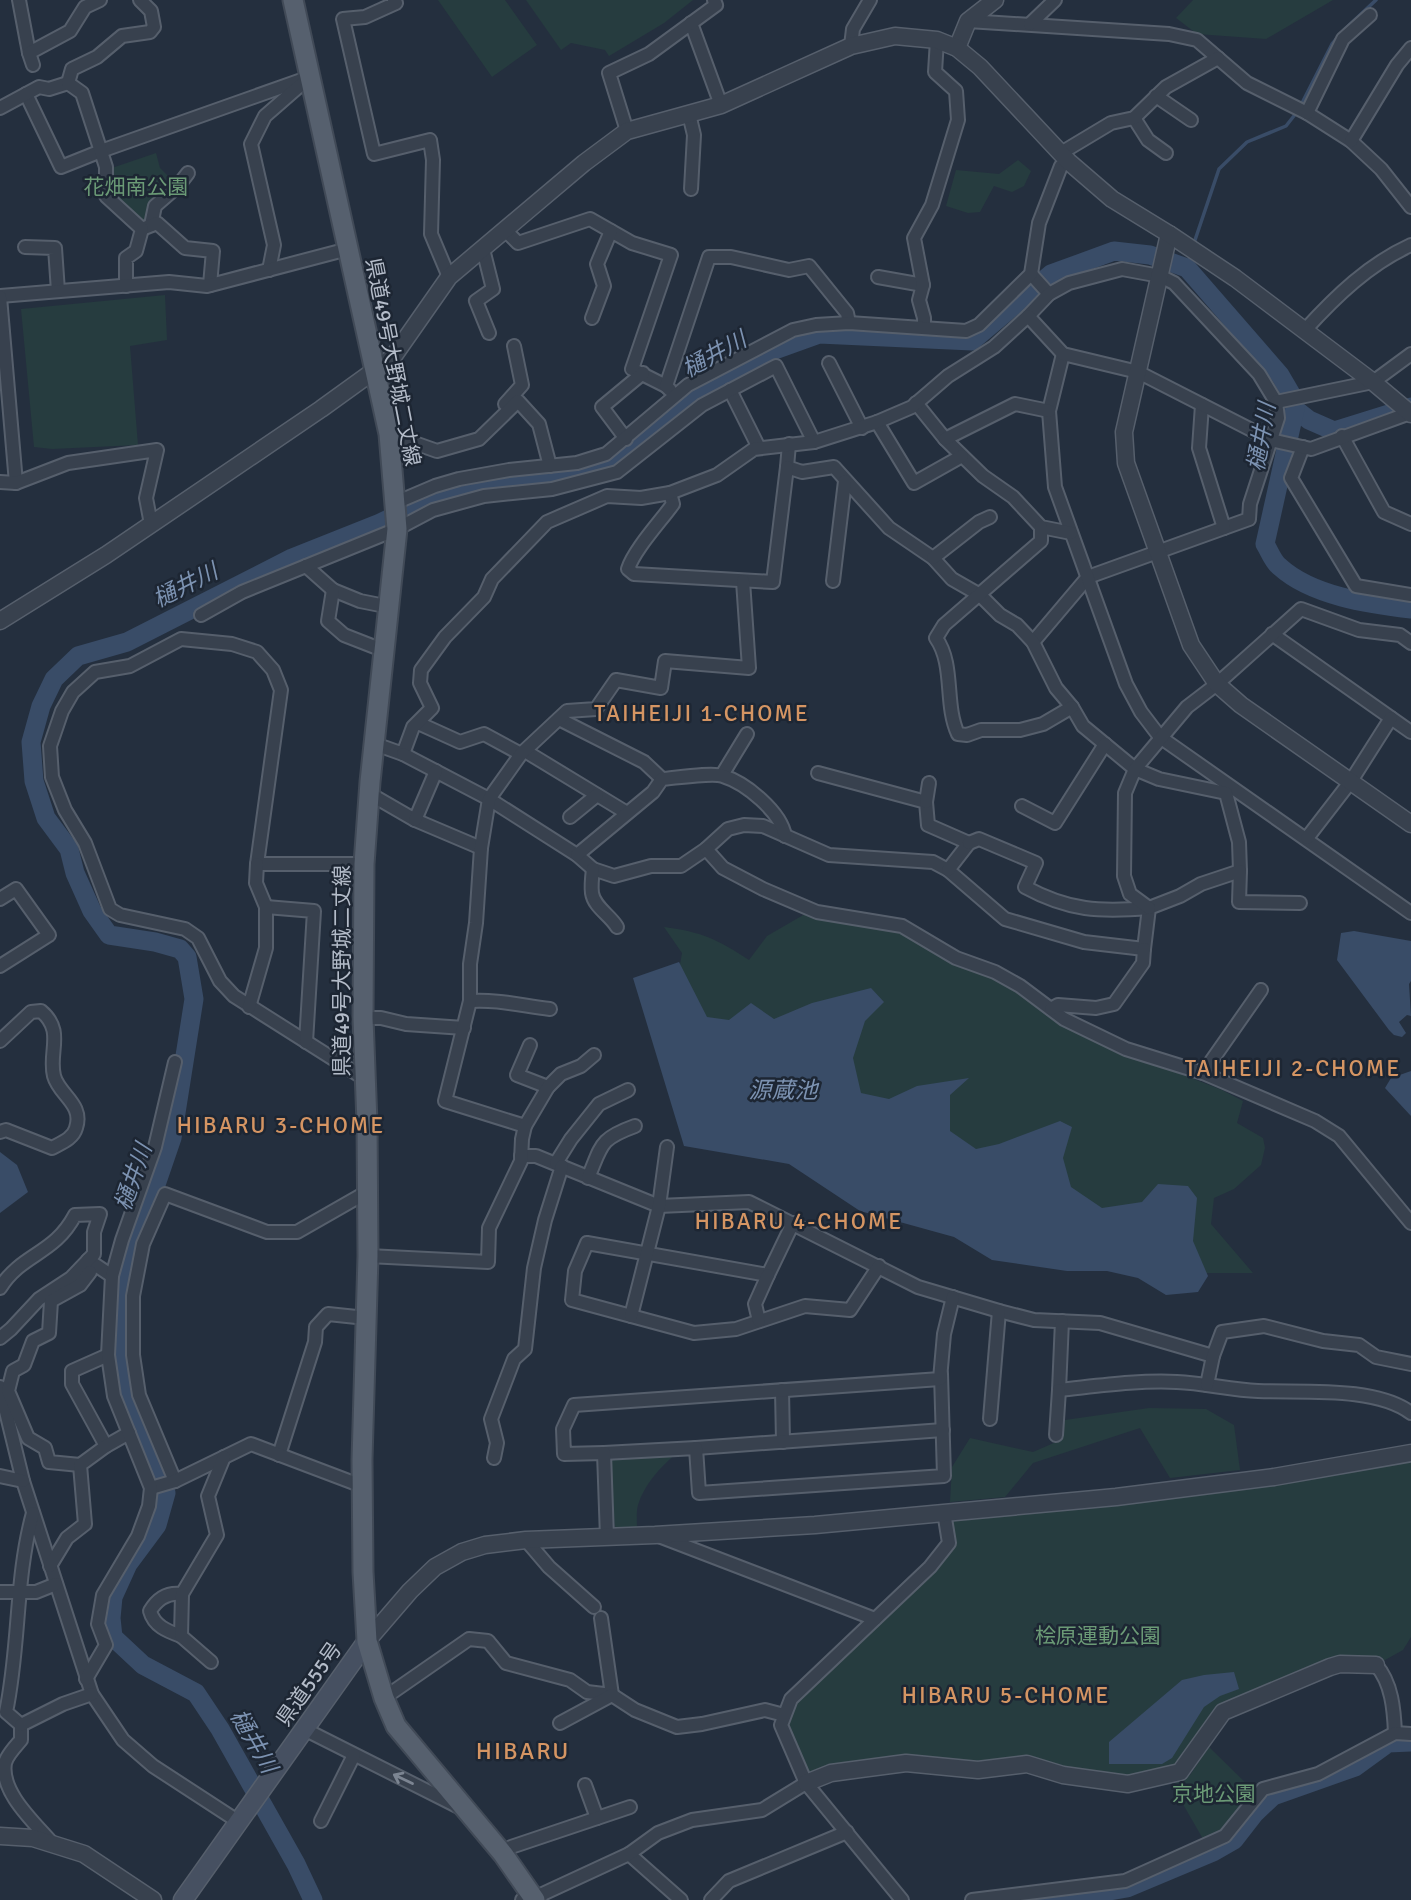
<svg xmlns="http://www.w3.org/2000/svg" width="1411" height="1900" font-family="Signika,'Noto Sans JP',sans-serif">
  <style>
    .green { fill: #263c3f }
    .water { fill: #394c67 }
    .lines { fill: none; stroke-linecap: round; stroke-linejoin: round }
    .stream { stroke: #394c67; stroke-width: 3.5 }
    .river { stroke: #394c67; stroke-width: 19 }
    .minor-casing { stroke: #565f6c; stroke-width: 16 }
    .tertiary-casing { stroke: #565f6c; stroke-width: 19 }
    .secondary-casing { stroke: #565f6c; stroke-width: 21 }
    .primary-casing { stroke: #414a57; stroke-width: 23 }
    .minor { stroke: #38414e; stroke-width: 12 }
    .tertiary { stroke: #38414e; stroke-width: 16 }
    .secondary { stroke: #465061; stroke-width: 18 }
    .primary { stroke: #56606e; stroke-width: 19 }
    .oneway { stroke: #7c8592 }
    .labels { text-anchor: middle; stroke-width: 5; stroke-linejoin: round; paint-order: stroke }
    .park-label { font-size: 21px; fill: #6b9a76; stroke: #1d2633 }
    .street-label { font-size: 21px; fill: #b4bcc9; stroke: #1d2633 }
    .water-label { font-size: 23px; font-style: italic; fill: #7c92b1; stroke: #1d2633 }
    .neighbourhood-label { font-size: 23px; letter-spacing: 2px; fill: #d59563; stroke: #1d2633 }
    .quarter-label { font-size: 24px; letter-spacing: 2px; fill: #d59563; stroke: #1d2633 }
  </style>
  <rect width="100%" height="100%" fill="#242f3e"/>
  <g class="green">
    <path d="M 438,0 L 505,0 L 537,45 L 492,77 Z"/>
    <path d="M 526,0 L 693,0 L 664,23 L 609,56 L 605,50 L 571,43 L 561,50 Z"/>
    <path d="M 1193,0 L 1333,0 L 1266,39 L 1197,34 L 1176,18 Z"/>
    <path d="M 156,153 L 160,168 L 178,186 L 142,229 L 106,196 L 106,170 Z"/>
    <path d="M 1018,160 L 1031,171 L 1024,186 L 1012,192 L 994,186 L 980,212 L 968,213 L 946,206 L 956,170 L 999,174 Z"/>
    <path d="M 165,295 L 167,340 L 130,346 L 138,445 L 52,449 L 34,447 L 21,309 Z"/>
    <path d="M 805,914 L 900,929 L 954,961 L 1016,989 L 1125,1052 L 1222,1090 L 1243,1101 L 1237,1123 L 1263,1138 L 1265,1148 L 1261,1165 L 1234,1189 L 1214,1198 L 1211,1224 L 1253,1273 L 1201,1273 L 1136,1210 L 1095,1213 L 977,1158 L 887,1109 L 853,1097 L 791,1019 L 731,1026 L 698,1021 L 678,976 L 682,953 L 664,927 C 702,932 717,939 749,960 L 767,936 Z"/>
    <path d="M 1149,1408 L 1206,1409 L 1234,1425 L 1240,1470 L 1170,1478 L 1140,1428 L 1033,1463 L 1005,1497 L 950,1502 L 952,1467 L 970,1438 L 1033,1452 L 1056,1442 L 1065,1420 Z"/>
    <path d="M 1411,1453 L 1411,1637 L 1403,1650 L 1376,1665 L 1340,1664 L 1223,1712 L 1180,1772 L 1128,1784 L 1027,1764 L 906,1763 L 806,1783 L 781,1725 L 791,1699 L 949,1543 L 944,1512 Z"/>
    <path d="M 676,1454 C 660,1467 644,1485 638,1505 C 636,1512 637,1521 637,1528 L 615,1530 L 610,1456 Z"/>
    <path d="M 1209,1747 L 1254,1791 L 1226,1829 L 1203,1839 L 1172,1785 L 1190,1775 Z"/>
  </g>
  <g class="water">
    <path d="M 1354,931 L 1411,941 L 1411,981 L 1409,984 L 1411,1016 L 1407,1015 L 1399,1022 L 1406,1033 L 1402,1037 L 1394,1035 L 1389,1030 L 1337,960 L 1341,933 Z"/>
    <path d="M 679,962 L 707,1017 L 729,1020 L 751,1003 L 774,1019 L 812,1003 L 871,988 L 884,1002 L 865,1021 L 853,1058 L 861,1093 L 889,1099 L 917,1086 L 969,1078 L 950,1095 L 950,1131 L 976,1149 L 999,1144 L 1060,1121 L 1072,1127 L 1063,1158 L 1071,1187 L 1102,1208 L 1142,1202 L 1158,1184 L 1188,1186 L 1197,1198 L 1193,1241 L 1208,1276 L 1198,1292 L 1166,1295 L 1138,1278 L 1107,1271 L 1067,1271 L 992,1260 L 954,1237 L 860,1211 L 789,1164 L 684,1146 L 633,978 Z"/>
    <path d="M 1411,1071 L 1411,1116 L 1385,1088 L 1391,1078 Z"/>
    <path d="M 0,1152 L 17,1165 L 28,1192 L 0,1213 Z"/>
    <path d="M 1234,1672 L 1239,1689 L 1220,1696 L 1204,1707 L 1172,1758 L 1162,1764 L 1109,1764 L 1109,1742 L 1182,1680 L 1204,1675 Z"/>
  </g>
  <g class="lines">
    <g class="stream">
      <path d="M 1344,30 L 1376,0"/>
      <path d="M 1301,105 L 1332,44 L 1339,36"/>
      <path d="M 1194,243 L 1219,169 L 1247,142 L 1286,126 L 1297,112"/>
      <path d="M 1187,268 L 1191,254"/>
    </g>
    <g class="river">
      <path d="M 1295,409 L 1309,420 L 1334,431 L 1411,407"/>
      <path d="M 313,1900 L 296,1864 L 220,1729 L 196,1693 L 143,1665 L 113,1637 L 111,1618 L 113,1597 L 128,1564 L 157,1525 L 166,1493 L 135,1420 L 121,1349 L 125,1275 L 172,1138 L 194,999 L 187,957 L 180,949 L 155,942 L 109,935 L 92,911 L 75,873 L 69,849 L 46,818 L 34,781 L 31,742 L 41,706 L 54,679 L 78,656 L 127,642 L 292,558 L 380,523 L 436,496 L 565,476 L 611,462 L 684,399 L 769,352 L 819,334 L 972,341 L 1051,274 L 1114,251 L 1150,255 L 1187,268 L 1280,375 L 1294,399 L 1295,409 L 1265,544 C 1270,552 1273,562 1280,567 C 1312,596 1369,604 1411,609"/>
      <path d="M 1016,1900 L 1079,1896 L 1127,1888 L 1213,1852 L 1234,1840 L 1255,1813 L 1273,1796 L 1355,1767 L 1388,1743 L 1411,1742"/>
    </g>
    <defs>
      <g id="minor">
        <path d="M 19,0 L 29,53"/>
        <path d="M 394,0 L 396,3 L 365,17 L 343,19 L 374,154 L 430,140 L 433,160 L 431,234 L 449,277"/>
        <path d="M 968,21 L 1169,34 L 1197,40 L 1247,83 L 1307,113 L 1351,141 L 1381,169 L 1411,207"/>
        <path d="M 691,23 L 721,105"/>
        <path d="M 1030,24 L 1055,0"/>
        <path d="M 851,46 L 853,29 L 870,0"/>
        <path d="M 33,65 L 29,53 L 70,31 L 85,7 L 100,0"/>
        <path d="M 26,94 L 61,167 L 101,151 L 310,77"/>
        <path d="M 1156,96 L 1191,120"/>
        <path d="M 0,108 L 39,87 L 49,89 L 68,83"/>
        <path d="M 1307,113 L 1343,39 L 1370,15"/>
        <path d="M 689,114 L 694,135 L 691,189"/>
        <path d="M 1134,118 L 1148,140 L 1166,153"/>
        <path d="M 627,131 L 609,73 L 649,54 L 716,5 L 714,0"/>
        <path d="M 1351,141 L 1397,65 L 1411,48"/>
        <path d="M 1061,153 L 1111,123 L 1134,118 L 1166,87 L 1218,58"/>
        <path d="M 151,225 L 155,206 L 178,186 L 188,173"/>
        <path d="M 142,229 L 157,223 L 185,248 L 213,251 L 210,285"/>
        <path d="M 505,230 L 518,243 L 590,219 L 632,243 L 671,255 L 632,369 L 666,386"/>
        <path d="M 25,247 L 55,248 L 58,291"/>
        <path d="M 483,249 L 493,289 L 476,301 L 489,333"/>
        <path d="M 269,270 L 274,245 L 251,144 L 265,116 L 304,82"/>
        <path d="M 1031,274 L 1049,294"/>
        <path d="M 878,277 L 923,285"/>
        <path d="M 126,286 L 126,258 L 136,251 L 142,229 L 106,196 L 106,167 L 82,93 L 68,83 L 72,69 L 97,57 L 122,36 L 150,32 L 154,27 L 151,11 L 140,0"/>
        <path d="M 0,296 L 169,282 L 207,286 L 348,249"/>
        <path d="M 0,297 L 16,483"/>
        <path d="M 1028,316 L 1049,294 L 1069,283 L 1122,269 L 1160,276 L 1174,283 L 1259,374 L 1276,402 L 1278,418 L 1250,504 L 1249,519 L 1088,577 L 1033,642"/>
        <path d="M 592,318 L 604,286 L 597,264 L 611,231"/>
        <path d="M 924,328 L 924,318 L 919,300 L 923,285 L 914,238 L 932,205 L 958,120 L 956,91 L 935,72 L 937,40"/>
        <path d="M 1305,330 C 1336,296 1369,264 1411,245"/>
        <path d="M 1063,354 L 1049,411 L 1055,487 L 1126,684 L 1141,712 L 1160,737 L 1411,913"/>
        <path d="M 829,363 L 862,428"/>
        <path d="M 670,390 L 666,386 L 709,257 L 731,257 L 789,270 L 809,266 L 847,313 L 849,323"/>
        <path d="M 730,390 L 759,448"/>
        <path d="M 1276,402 L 1373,382 L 1411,354"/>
        <path d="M 916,403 L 945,439 L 983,476 L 1013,497 L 1041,527 L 1071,533"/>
        <path d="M 505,404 L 522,385 L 514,346"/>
        <path d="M 1202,405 L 1199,448 L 1224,528"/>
        <path d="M 877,422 L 914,483 L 962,456"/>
        <path d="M 389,434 L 437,451 L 479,439 L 518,401 L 539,424 L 550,466"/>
        <path d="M 1342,436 L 1384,512 L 1411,524"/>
        <path d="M 626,439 L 602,407 L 643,373"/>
        <path d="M 945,439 L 1015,404 L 1049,411"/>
        <path d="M 789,444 L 787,467 L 802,472 L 834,467 L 889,528 L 933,558 L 952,579 L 980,595 L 1000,615 L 1017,625 L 1033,642 L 1056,688 L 1072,707 L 1083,726 L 1135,769 L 1159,779 L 1226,793 L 1239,842 L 1240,871"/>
        <path d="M 1303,447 L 1291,478 L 1356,586 L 1411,595"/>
        <path d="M 0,482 L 16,483 L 68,463 L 157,450 L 146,498 L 151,524"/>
        <path d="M 670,493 L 673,504 C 660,522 634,550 628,569 L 634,574 L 773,582 L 787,467"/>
        <path d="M 395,503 L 435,486 L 459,479 L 509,470 L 577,463 L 606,454 L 688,385 L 793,330 L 816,325 L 849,323 L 966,331 L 979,325 L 1031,274 L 1039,223 L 1061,166 L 1069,162"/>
        <path d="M 1041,527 L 1041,541 L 944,625 L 936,638 C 955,665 944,704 958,734 L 967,735 L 981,730 L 1020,730 L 1043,724 L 1072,707"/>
        <path d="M 933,558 L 979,522 L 990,517"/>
        <path d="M 306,566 L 333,590 L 360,601 L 390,607"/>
        <path d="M 833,581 L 845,481"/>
        <path d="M 333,590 L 328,621 L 344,635 L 385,651"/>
        <path d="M 201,615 L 242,592 L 397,529 L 433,510 L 484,496 L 552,489 L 617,472 L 702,405 L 776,366 L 814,442"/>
        <path d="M 1272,634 L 1411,732"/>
        <path d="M 559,719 L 644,762 L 662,779"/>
        <path d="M 418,723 L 460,742 L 484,734 L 521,754"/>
        <path d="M 375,744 L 403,754 L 413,727 L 432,708 L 420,683 L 421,670 L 445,637 L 484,597 L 492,579 L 547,522 L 607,496 L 641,498 L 670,493 L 717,475 L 754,449 L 814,442 L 877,422 L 912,407 L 948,376 L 994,347 L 1028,316 L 1063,354 L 1138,372 L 1271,440 L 1311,449 L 1410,413"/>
        <path d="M 525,751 L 627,813"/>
        <path d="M 403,754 L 489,799 L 577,855 L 593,869 L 614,876 L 651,866 L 681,866 L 706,849 L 728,829 L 744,825 L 763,826 L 829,855 L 933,862 L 948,870 L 1005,919 L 1084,942 L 1144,949 L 1149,908 L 1180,896 L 1201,884 L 1240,871 L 1239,902 L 1300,903"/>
        <path d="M 818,773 L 926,802 L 928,825 L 969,843 L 948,870"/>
        <path d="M 722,775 L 747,734"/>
        <path d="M 370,794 L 415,820 L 481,848"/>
        <path d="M 926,802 L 929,783"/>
        <path d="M 1022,806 L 1055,823 L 1105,744"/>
        <path d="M 570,817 L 597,795"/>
        <path d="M 415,820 L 436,771"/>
        <path d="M 1307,838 L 1351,781 L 1391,718"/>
        <path d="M 969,843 L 979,839 L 1036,863 L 1025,887 C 1069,911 1100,912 1149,908"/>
        <path d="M 706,849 L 723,868 L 763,889 L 817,912 L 902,926 L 956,958 L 995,972 L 1020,986 L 1064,1019 L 1126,1049 L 1203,1073 L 1315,1121 L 1339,1136 L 1411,1223"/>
        <path d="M 577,855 L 653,792 L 662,779 C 675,778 713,772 723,776 C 746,783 781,812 785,836"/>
        <path d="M 364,864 L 257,864 L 281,690 L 273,670 L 257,652 L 232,644 L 181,639 L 130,666 L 95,672 L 73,692 L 62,711 L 50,746 L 52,777 L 65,810 L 85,843 L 110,909 L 120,915 L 185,929 L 198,938 L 220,981 L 234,996 L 365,1079"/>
        <path d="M 593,869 C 592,877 591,886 592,893 C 594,907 610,915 617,927"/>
        <path d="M 0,899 L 16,889 L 49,935 L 0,966"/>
        <path d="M 266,907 L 314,911 L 306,1042"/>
        <path d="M 1149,908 L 1130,894 L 1124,876 L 1125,793 L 1135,769 L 1187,707 L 1217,684 L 1301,609 L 1359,630 L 1400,635 L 1411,643"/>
        <path d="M 470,1001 C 497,999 523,1006 550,1009"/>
        <path d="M 249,1007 L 266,948 L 266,907 L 256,883 L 257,864"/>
        <path d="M 1051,1009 L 1058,1005 L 1096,1008 L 1114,1004 L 1143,963 L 1144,949"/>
        <path d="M 363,1018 L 381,1018 L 406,1024 L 464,1028"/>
        <path d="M 0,1041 L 31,1012 L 41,1011 C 65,1031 48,1052 54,1076 C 59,1095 84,1104 76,1128 C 73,1139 61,1143 52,1148 L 6,1130 L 0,1132"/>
        <path d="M 530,1045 L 517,1075 L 548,1087"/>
        <path d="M 1203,1073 L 1261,990"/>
        <path d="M 525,1126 L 445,1101 L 470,1001 L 470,964 L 476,923 L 481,848 L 489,799 L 521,754 L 567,711 L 596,709 L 616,680 L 661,688 L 665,661 L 749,668 L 743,581"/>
        <path d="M 521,1156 L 536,1156 L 659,1206 L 749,1202 L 918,1287 L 999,1311 L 1034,1320 L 1100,1323 L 1213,1356"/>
        <path d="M 556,1163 L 571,1139 L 599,1104 L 628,1090"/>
        <path d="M 588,1178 C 602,1145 599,1139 635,1126"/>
        <path d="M 793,1223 L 768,1275 L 587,1243 L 575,1271 L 572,1300 L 694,1333 L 736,1329 L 805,1306 L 850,1310 L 879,1266"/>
        <path d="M 368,1256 L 488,1262 L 489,1228 L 521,1161 L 522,1139 L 525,1126 L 548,1087 L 561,1074 L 581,1066 L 594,1055"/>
        <path d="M 88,1260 L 112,1276"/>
        <path d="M 0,1288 C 22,1253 54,1255 75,1215 L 100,1214 L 94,1232 L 94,1254 L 71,1278 L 39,1299 L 11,1329 L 0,1338"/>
        <path d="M 631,1316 L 659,1206 L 667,1147"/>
        <path d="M 759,1321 L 755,1304 L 768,1275"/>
        <path d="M 1062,1321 L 1059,1390 C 1098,1386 1138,1380 1177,1382 C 1204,1383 1231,1390 1258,1391 C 1302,1393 1375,1386 1411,1413"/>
        <path d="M 1207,1385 L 1213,1356 L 1222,1332 L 1264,1326 L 1323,1341 L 1359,1345 L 1376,1357 L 1411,1364"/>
        <path d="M 0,1387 L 23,1481 L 92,1694 L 123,1740 L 153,1766 L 239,1822"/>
        <path d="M 782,1390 L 783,1442"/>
        <path d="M 990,1419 L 999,1311"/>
        <path d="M 1056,1435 L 1059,1390"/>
        <path d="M 106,1446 L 72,1384 L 72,1371 L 108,1355"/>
        <path d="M 696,1448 L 943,1430"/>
        <path d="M 604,1453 L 696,1448 L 699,1493 L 944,1476 L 941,1374"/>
        <path d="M 279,1455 L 315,1342 L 316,1327 L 328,1314 L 366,1318"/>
        <path d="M 494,1458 L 497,1443 L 491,1419 L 514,1359 L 525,1349 L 534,1268 L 545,1220 L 562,1166"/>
        <path d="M 80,1465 L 49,1462 L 45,1448 L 28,1438 L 8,1391 L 13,1371 L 24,1365 L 33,1341 L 49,1333 L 51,1301 L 80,1285 L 90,1272"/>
        <path d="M 0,1476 L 23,1481"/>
        <path d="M 175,1481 L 139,1395 L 133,1355 L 133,1296 L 143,1244 L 165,1194 L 267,1232 L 297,1232 L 367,1192"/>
        <path d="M 151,1488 L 175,1481 L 251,1444 L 362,1486"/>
        <path d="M 33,1513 C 15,1578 20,1646 6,1712 L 21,1725 L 21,1740 C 16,1746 7,1755 5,1763 C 0,1792 34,1822 52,1843"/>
        <path d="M 656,1535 L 875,1619"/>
        <path d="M 607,1537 L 604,1453 L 564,1454 L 563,1429 L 574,1405 L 940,1379 L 944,1334 L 953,1297"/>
        <path d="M 526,1540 L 549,1567 L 594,1607"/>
        <path d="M 50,1566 L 67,1538 L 85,1524 L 80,1465 L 106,1446 L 129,1433"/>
        <path d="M 0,1592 L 36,1592 L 56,1584"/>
        <path d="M 181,1636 C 167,1631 154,1626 150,1611 C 157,1599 167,1592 182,1594"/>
        <path d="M 211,1662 L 181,1636 L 182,1594 L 217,1535 L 208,1496 L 224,1457"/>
        <path d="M 1376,1665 C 1392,1683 1394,1710 1395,1733"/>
        <path d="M 86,1679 L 106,1645 L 98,1624 L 103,1595 L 138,1536 L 149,1506 L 151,1488 L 114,1396 L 108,1355 L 112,1276 L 122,1240 L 155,1147 L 175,1062"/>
        <path d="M 384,1698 L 469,1639 L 488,1641 L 506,1663 L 570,1680 L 587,1692 L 612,1695 L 601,1618"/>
        <path d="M 560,1723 L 612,1695 L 635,1710 L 677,1727 L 702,1724 L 765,1710 L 784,1715"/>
        <path d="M 21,1725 L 63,1704 L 92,1694"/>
        <path d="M 304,1729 L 461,1808"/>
        <path d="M 585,1785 L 597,1818"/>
        <path d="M 321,1821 L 354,1755"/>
        <path d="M 503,1854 L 511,1847 L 630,1807"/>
        <path d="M 629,1854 L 681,1900"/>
        <path d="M 522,1900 L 534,1898 L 629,1854 L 658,1833 L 692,1820 L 762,1810 L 806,1783"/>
        <path d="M 711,1900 L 729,1881 L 847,1832"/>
        <path d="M 902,1900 L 806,1783 L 781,1725 L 791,1699 L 930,1567 L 949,1543 L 944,1512"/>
        <path d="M 972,1900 L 1125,1881 L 1225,1836 L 1263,1789 L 1318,1774 L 1395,1733 L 1411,1734"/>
      </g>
      <g id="tertiary">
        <path d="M 957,48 L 968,21 L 995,0"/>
        <path d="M 1169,234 L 1124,432 L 1126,463 L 1191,645 L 1217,684 L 1241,705 L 1411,824"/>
        <path d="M 0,621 L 106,555 L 321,409 L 393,357 L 449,277 L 584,163 L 627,131 L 721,105 L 851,46 L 895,36 L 937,40 L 957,48 L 980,67 L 1069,162 L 1112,199 L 1169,234 L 1235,278 L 1373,382 L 1411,414"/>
        <path d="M 367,1641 L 410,1591 L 435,1567 L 462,1552 L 485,1545 L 526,1540 L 655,1535 L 815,1525 L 1116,1497 L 1274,1477 L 1411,1453"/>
        <path d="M 806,1783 L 831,1773 L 906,1763 L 978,1770 L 1027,1764 L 1063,1775 L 1128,1784 L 1180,1772 L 1223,1712 L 1330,1667 L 1340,1664 L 1376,1665"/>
        <path d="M 0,1836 L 33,1838 L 84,1854 L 153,1900"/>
      </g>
      <path id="secondary" d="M 183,1900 L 367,1641"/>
      <path id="primary" d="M 293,0 L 389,434 L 397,529 L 370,782 L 364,864 L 363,1018 L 367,1123 L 368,1256 L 362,1460 L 363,1572 L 367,1641 L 384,1698 L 396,1726 L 503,1854 L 535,1900"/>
    </defs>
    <use href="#minor" class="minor-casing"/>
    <use href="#tertiary" class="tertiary-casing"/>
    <use href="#secondary" class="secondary-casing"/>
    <use href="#primary" class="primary-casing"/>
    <use href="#minor" class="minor"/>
    <use href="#tertiary" class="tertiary"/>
    <use href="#secondary" class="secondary"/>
    <use href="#primary" class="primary"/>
  </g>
  <defs><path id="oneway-shaft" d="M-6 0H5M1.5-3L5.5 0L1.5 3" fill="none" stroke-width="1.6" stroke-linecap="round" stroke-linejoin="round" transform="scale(1.75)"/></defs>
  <use class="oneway" href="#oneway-shaft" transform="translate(403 1779) rotate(-154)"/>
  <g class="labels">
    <g class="park-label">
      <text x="136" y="194">花畑南公園</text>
      <text x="1098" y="1643">桧原運動公園</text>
      <text x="1214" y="1801">京地公園</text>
    </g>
    <g class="street-label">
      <text transform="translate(393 362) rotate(79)" y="7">県道49号大野城二丈線</text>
      <text transform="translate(342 971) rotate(-90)" y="7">県道49号大野城二丈線</text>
      <text transform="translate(309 1684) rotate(-55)" y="7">県道555号</text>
    </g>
    <g class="water-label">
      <text transform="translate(714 354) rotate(-29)" y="8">樋井川</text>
      <text transform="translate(1261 437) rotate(-80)" y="8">樋井川</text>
      <text transform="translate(185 585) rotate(-27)" y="8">樋井川</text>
      <text x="783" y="1098">源蔵池</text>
      <text transform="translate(133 1177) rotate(-71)" y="8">樋井川</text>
      <text transform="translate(254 1741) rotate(60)" y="8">樋井川</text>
    </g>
    <g class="neighbourhood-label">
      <text x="702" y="721">TAIHEIJI 1-CHOME</text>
      <text x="1293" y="1076">TAIHEIJI 2-CHOME</text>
      <text x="281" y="1133">HIBARU 3-CHOME</text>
      <text x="799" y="1229">HIBARU 4-CHOME</text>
      <text x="1006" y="1703">HIBARU 5-CHOME</text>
    </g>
    <g class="quarter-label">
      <text x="523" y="1759">HIBARU</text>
    </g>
  </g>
</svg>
